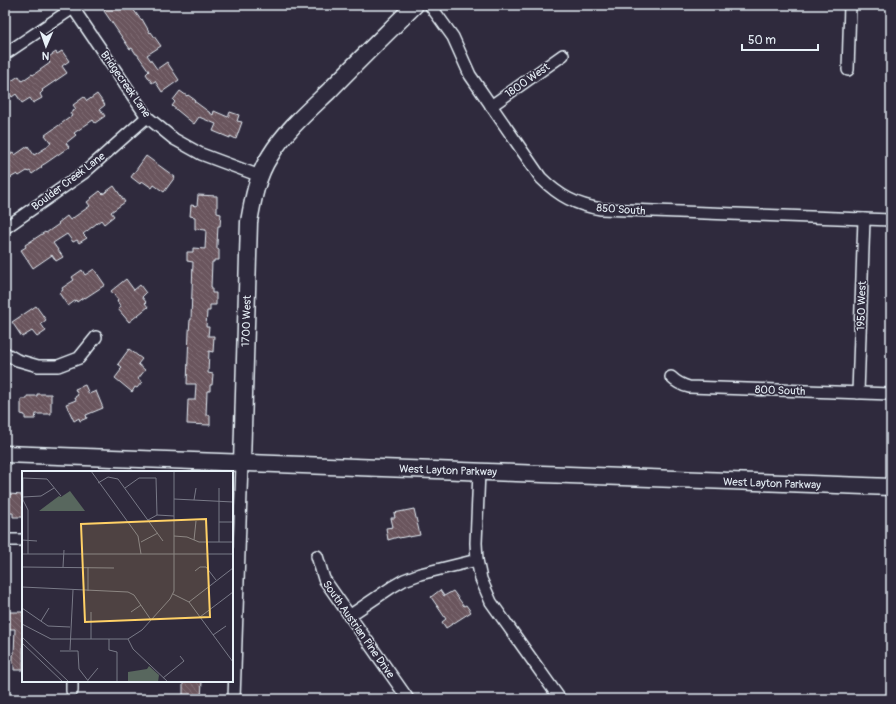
<svg xmlns="http://www.w3.org/2000/svg" width="896" height="704" font-family="Pangolin,sans-serif">
  <style>
    .building { fill: url(#building-back-hatch); stroke: #e8f1f8 }
    .lines { fill: none; stroke-linecap: round; stroke-linejoin: round }
    .street-casing { stroke: #e8f1f8; stroke-width: 14 }
    .secondary-casing { stroke: #e8f1f8; stroke-width: 19 }
    .street { stroke: #2f2a3d; stroke-width: 11 }
    .secondary { stroke: #2f2a3d; stroke-width: 16 }
    .labels { text-anchor: middle; stroke-width: 3; stroke-linejoin: round; paint-order: stroke }
    .street-label { font-size: 11px; fill: #e8f1f8; stroke: #2f2a3d }
    .inset-road { fill: none; stroke: #797a88; stroke-width: 1 }
    .view { fill: #ffd166; fill-opacity: 0.15; stroke: #ffd166; stroke-width: 2 }
    .inset-edge { fill: none; stroke: #e8f1f8; stroke-width: 2 }
  </style>
  <defs>
    <pattern id="building-back-hatch" width="6" height="6" patternUnits="userSpaceOnUse"><rect width="6" height="6" fill="#6b545d"/><path d="M-1 5l2 2M0 0l6 6M5-1l2 2" fill="none" stroke="#806d75"/></pattern>
  </defs>
  <rect width="100%" height="100%" fill="#2f2a3d"/>
  <filter id="ink" filterUnits="userSpaceOnUse"><feTurbulence type="fractalNoise" baseFrequency=".025" numOctaves="2"/><feDisplacementMap in="SourceGraphic" scale="8" xChannelSelector="R" yChannelSelector="G"/><feConvolveMatrix kernelMatrix="1 2 1 2 8 2 1 2 1" color-interpolation-filters="sRGB"/></filter>
  <g filter="url(#ink)">
    <g class="building">
      <path d="M 102,5 L 130,5 L 141,20 L 142,19 L 150,33 L 151,32 L 161,46 L 147,55 L 157,69 L 167,62 L 179,80 L 162,92 L 155,81 L 152,83 L 146,74 L 149,71 L 137,54 L 136,54 L 132,48 L 130,49 L 104,11 L 105,10 Z"/>
      <path d="M 62,51 L 69,61 L 62,66 L 67,73 L 42,90 L 43,91 L 40,94 L 42,98 L 33,103 L 30,98 L 22,103 L 16,94 L 12,97 L 5,87 L 9,84 L 8,83 L 19,76 L 22,81 L 32,74 L 33,75 L 50,63 L 47,58 L 56,52 L 57,54 Z"/>
      <path d="M 180,91 L 187,96 L 188,95 L 195,100 L 194,101 L 213,115 L 214,111 L 228,117 L 230,112 L 239,115 L 237,121 L 242,122 L 236,139 L 230,136 L 230,138 L 213,131 L 216,124 L 199,117 L 194,124 L 172,106 L 175,102 L 173,100 Z"/>
      <path d="M 97,94 L 105,105 L 100,109 L 105,116 L 95,123 L 93,120 L 74,133 L 76,135 L 66,143 L 69,147 L 46,163 L 41,166 L 42,167 L 32,174 L 30,171 L 28,172 L 27,171 L 19,176 L 17,174 L 5,181 L 5,158 L 13,152 L 15,155 L 28,146 L 34,155 L 47,147 L 47,146 L 51,143 L 45,135 L 72,116 L 70,113 L 76,109 L 73,105 L 84,97 L 87,101 Z"/>
      <path d="M 146,156 L 175,177 L 164,192 L 154,185 L 152,188 L 142,181 L 140,184 L 131,177 Z"/>
      <path d="M 114,186 L 125,202 L 111,212 L 114,216 L 104,224 L 101,220 L 83,234 L 87,238 L 79,243 L 77,240 L 73,242 L 67,234 L 53,243 L 63,257 L 56,261 L 52,255 L 33,268 L 21,250 L 26,247 L 25,245 L 45,232 L 46,233 L 59,224 L 58,223 L 67,216 L 70,220 L 90,206 L 87,202 L 92,198 L 91,198 L 100,191 L 103,194 Z"/>
      <path d="M 198,195 L 217,196 L 217,213 L 221,214 L 220,226 L 218,226 L 217,244 L 217,249 L 219,249 L 219,260 L 214,260 L 214,262 L 212,262 L 211,287 L 212,287 L 212,293 L 216,293 L 216,305 L 210,305 L 210,311 L 207,311 L 206,327 L 209,327 L 208,336 L 214,336 L 213,352 L 209,351 L 208,373 L 213,374 L 212,385 L 210,385 L 210,391 L 207,391 L 206,415 L 210,415 L 210,425 L 187,424 L 188,400 L 195,400 L 196,384 L 187,384 L 189,332 L 190,320 L 191,320 L 193,262 L 187,261 L 187,252 L 193,252 L 193,248 L 205,249 L 206,230 L 195,229 L 195,217 L 190,216 L 191,205 L 197,206 Z"/>
      <path d="M 94,269 L 105,285 L 85,298 L 84,297 L 77,302 L 76,300 L 68,306 L 59,293 L 63,290 L 62,288 L 74,280 L 72,277 L 82,270 L 85,275 Z"/>
      <path d="M 126,279 L 134,290 L 140,285 L 146,293 L 142,297 L 146,302 L 145,303 L 148,307 L 129,322 L 118,309 L 121,307 L 117,301 L 118,300 L 111,291 Z"/>
      <path d="M 36,306 L 46,320 L 41,324 L 46,331 L 37,337 L 32,331 L 22,337 L 12,322 Z"/>
      <path d="M 129,349 L 142,359 L 138,364 L 145,370 L 138,379 L 142,382 L 137,388 L 135,387 L 132,392 L 115,378 L 121,370 L 120,369 L 122,367 L 118,364 Z"/>
      <path d="M 85,385 L 89,394 L 96,391 L 103,408 L 86,415 L 87,418 L 80,421 L 79,418 L 74,421 L 66,404 L 76,400 L 75,397 L 78,395 L 75,389 Z"/>
      <path d="M 37,394 L 51,394 L 51,414 L 36,414 L 35,419 L 25,419 L 25,415 L 21,414 L 21,399 L 27,399 L 27,396 L 37,396 Z"/>
      <path d="M 9,494 L 22,495 L 21,497 L 23,497 L 23,517 L 13,517 L 13,513 L 7,513 L 7,496 L 9,496 Z"/>
      <path d="M 414,509 L 420,535 L 409,537 L 409,536 L 399,538 L 398,537 L 388,540 L 386,528 L 393,527 L 391,518 L 395,518 L 394,513 Z"/>
      <path d="M 440,590 L 444,596 L 453,591 L 464,606 L 466,605 L 471,612 L 446,628 L 442,622 L 446,619 L 431,597 Z"/>
      <path d="M 9,612 L 23,612 L 23,670 L 14,670 L 14,665 L 13,664 L 13,654 L 14,654 L 15,629 L 8,629 Z"/>
      <path d="M 183,681 L 202,681 L 201,699 L 183,699 Z"/>
    </g>
    <g class="lines">
      <defs>
        <g id="street">
          <path d="M 71,5 L 147,117 L 174,139 L 201,154 L 260,176"/>
          <path d="M 430,5 L 453,37 L 470,75 L 541,178 C 559,196 576,205 601,209 L 891,220"/>
          <path d="M 5,54 L 73,8"/>
          <path d="M 848,70 L 850,5"/>
          <path d="M 491,106 L 563,55"/>
          <path d="M 5,228 L 85,172 L 147,117"/>
          <path d="M 5,353 L 17,360 L 38,366 L 58,366 L 79,358 L 96,337"/>
          <path d="M 671,377 C 676,382 681,385 689,387 L 891,394"/>
          <path d="M 858,393 L 864,219"/>
          <path d="M 479,472 L 476,543 L 477,560 L 481,579 L 491,602 L 560,699"/>
          <path d="M 5,540 L 23,540"/>
          <path d="M 317,556 L 324,579 L 408,699"/>
          <path d="M 349,616 L 392,587 L 404,580 L 420,574 L 477,560"/>
          <path d="M 72,691 L 72,681"/>
          <path d="M 234,699 L 242,463"/>
        </g>
        <g id="secondary">
          <path d="M 5,454 L 891,487"/>
          <path d="M 242,463 L 249,222 C 253,199 257,176 270,156 C 285,131 308,111 329,91 C 357,62 386,34 415,5"/>
        </g>
      </defs>
      <use href="#street" class="street-casing"/>
      <use href="#secondary" class="secondary-casing"/>
      <use href="#street" class="street"/>
      <use href="#secondary" class="secondary"/>
    </g>
  </g>
  <g class="labels">
    <g class="street-label">
      <text transform="translate(527 80) rotate(-35)" y="4">1800 West</text>
      <text transform="translate(126 84) rotate(55)" y="4">Bridgecreek Lane</text>
      <text transform="translate(68 181) rotate(-37)" y="4">Boulder Creek Lane</text>
      <text transform="translate(621 209) rotate(4)" y="4">850 South</text>
      <text transform="translate(861 306) rotate(-88)" y="4">1950 West</text>
      <text transform="translate(246 321) rotate(-88)" y="4">1700 West</text>
      <text transform="translate(780 390) rotate(2)" y="4">800 South</text>
      <text transform="translate(448 470) rotate(2)" y="4">West Layton Parkway</text>
      <text transform="translate(772 483) rotate(2)" y="4">West Layton Parkway</text>
      <text transform="translate(359 629) rotate(55)" y="4">South Austrian Pine Drive</text>
    </g>
  </g>
  <g transform="translate(22 471)">
    <rect width="211" height="211" fill="#2f2a3d"/>
    <path d="M 48,20 L 63,40 L 17,40 L 37,25 L 39,26 ZM 127,195 L 137,204 L 136,211 L 106,211 L 106,201 L 125,198 Z" fill="#58675e"/>
    <path class="inset-road" d="M 69,0 L 116,65 L 119,83M 76,12 L 86,6 L 96,8 L 141,70M 103,17 L 117,7 L 134,7 L 135,44M 197,17 L 197,71M 1,26 L 19,25 L 32,17M 152,28 L 211,31M 172,29 L 174,17M 126,49 L 135,44 L 152,45M 197,51 L 211,51M 152,65 L 165,66 L 177,71 L 211,71M 0,69 L 15,70M 172,69 L 174,50M 119,71 L 136,62M 0,83 L 211,83M 6,83 L 6,39 L 1,29 L 1,7 L 25,8 L 39,25M 0,96 L 92,97M 41,96 L 42,79M 66,96 L 66,120M 173,100 L 178,96 L 184,96 L 194,109M 0,116 L 106,121 L 112,124 L 129,149M 151,123 L 167,131 L 211,191M 167,131 L 211,97M 0,137 L 26,155 L 48,156M 69,141 L 69,168M 109,141 L 119,134M 178,146 L 211,121M 19,150 L 27,137M 0,153 L 29,168 L 106,168 L 120,159 L 148,128 L 152,120 L 152,0M 191,164 L 204,155M 0,166 L 47,211M 87,168 L 87,179 L 95,181 L 95,211M 106,168 L 111,178 L 146,211M 0,172 L 41,211M 48,179 L 51,119M 38,180 L 56,180 L 57,198 L 67,211M 141,207 L 162,190 L 158,185M 66,209 L 76,197"/>
    <path class="view" d="M 184,48 L 188,146 L 63,151 L 59,53 Z"/>
    <rect width="211" height="211" class="inset-edge"/>
  </g>
  <rect width="896" height="704" fill="none" stroke="#2f2a3d" stroke-width="20"/>
  <rect x="10" y="10" width="876" height="684" fill="none" stroke="#e8f1f8" stroke-width="1.5" filter="url(#ink)"/>
  <g transform="translate(46 46) rotate(182)" stroke="#2f2a3d" stroke-width="3" paint-order="stroke">
  <path d="M0-3L7 15L0 10L-7 15Z" fill="#e8f1f8"/>
  <text y="-6" font-size="11" font-weight="bold" text-anchor="middle" fill="#e8f1f8">N</text>
  </g>
  <path d="M742 44v6h76v-6" fill="none" stroke="#e8f1f8" stroke-width="2"/>
  <text x="748" y="44" font-size="12" fill="#e8f1f8" stroke="#2f2a3d" stroke-width="3" paint-order="stroke">50 m</text>
</svg>
